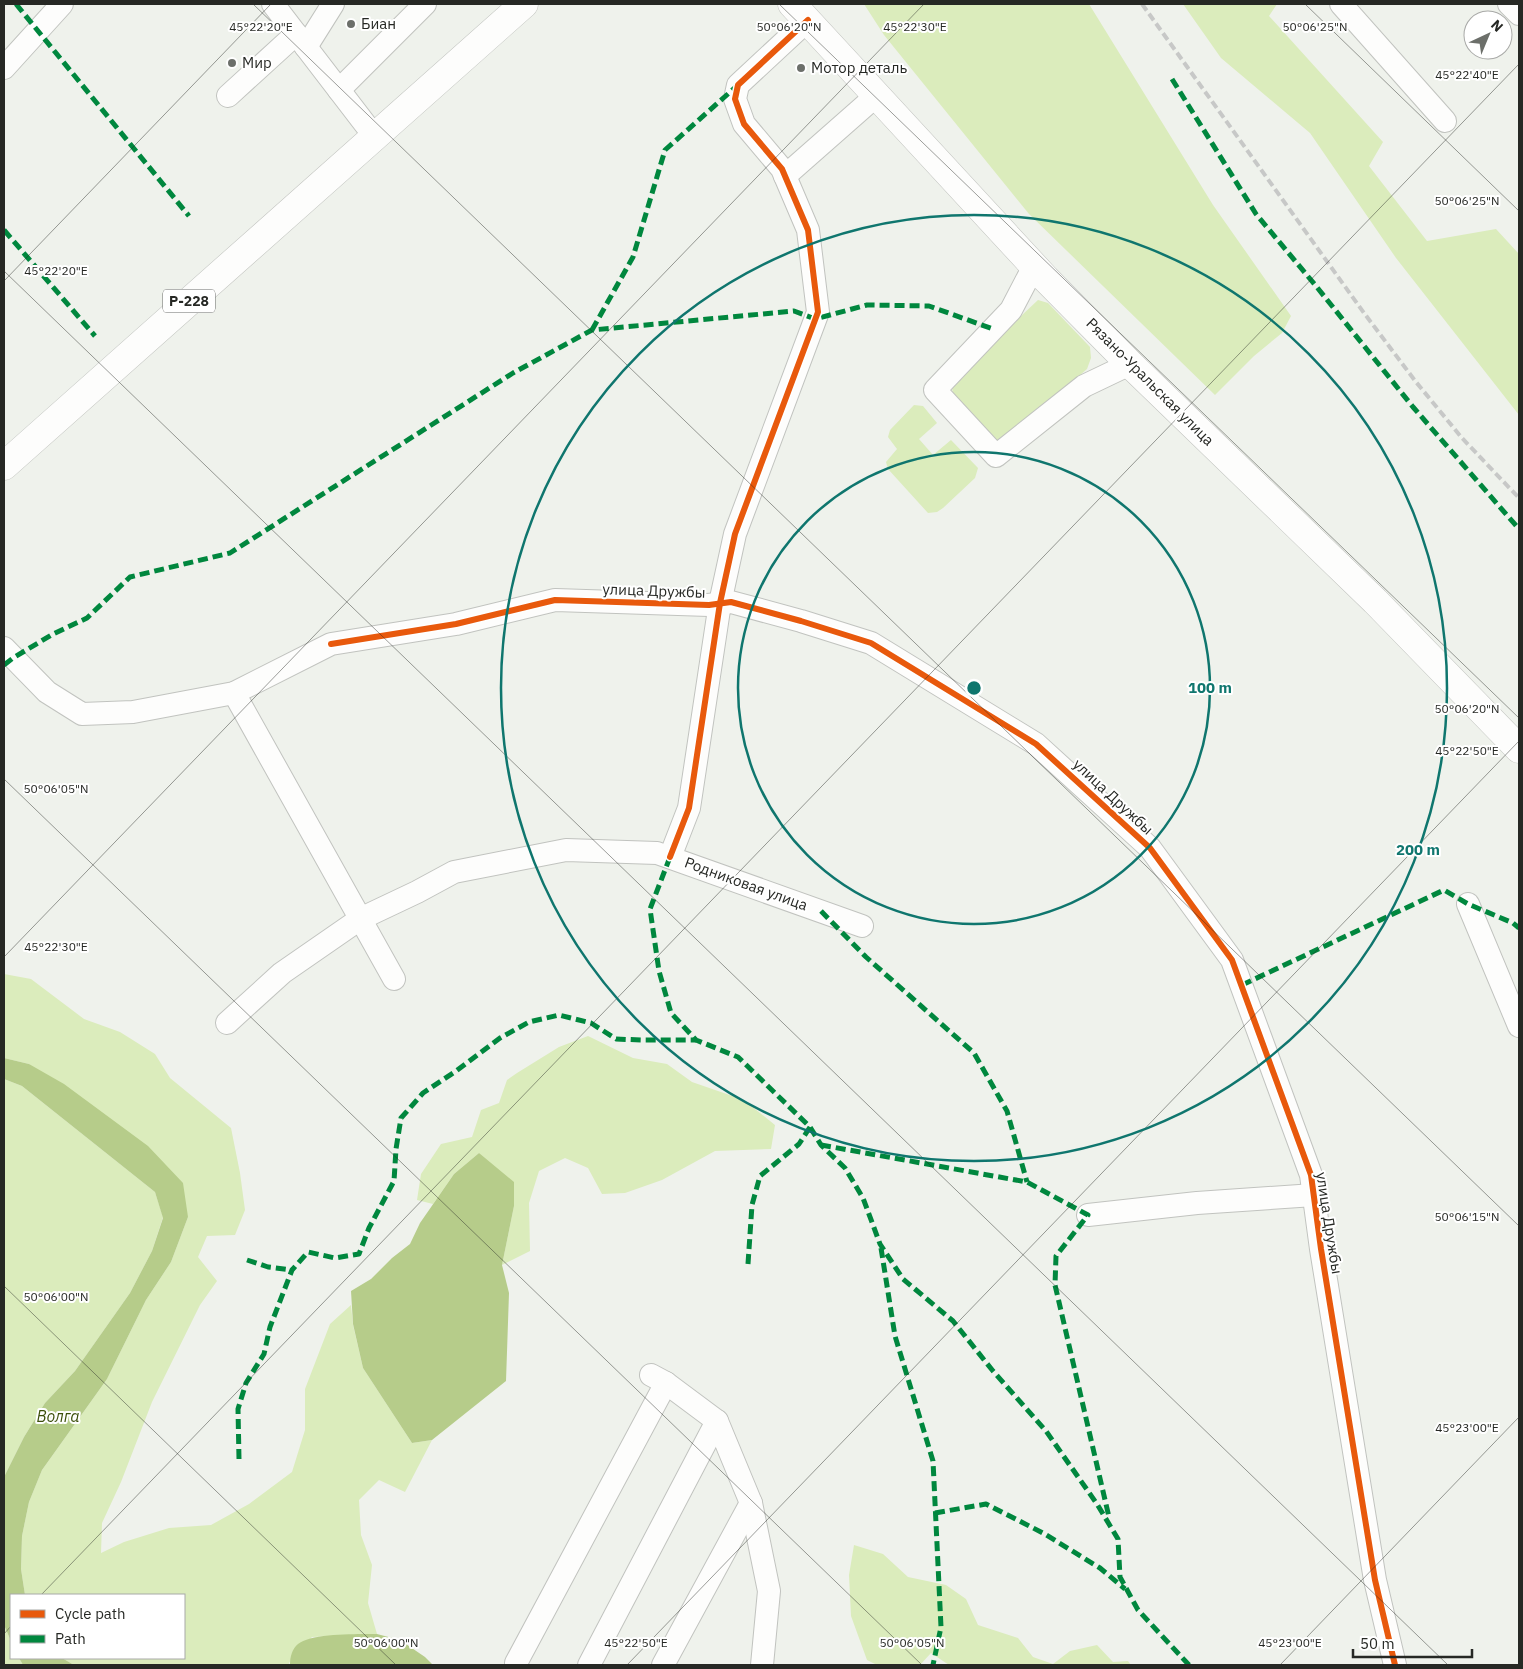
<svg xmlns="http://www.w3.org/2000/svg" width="1523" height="1669" font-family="'IBM Plex Sans',sans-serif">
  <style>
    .green { fill: #dbecbc }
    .water { fill: #b6cc8a }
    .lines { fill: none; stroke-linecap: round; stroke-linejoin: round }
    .minor-casing { stroke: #c1c3bf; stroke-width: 24 }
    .major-casing { stroke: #c1c3bf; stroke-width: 29 }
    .highway-casing { stroke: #c1c3bf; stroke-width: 29 }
    .minor { stroke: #fdfdfc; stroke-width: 22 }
    .major { stroke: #fdfdfc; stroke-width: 28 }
    .highway { stroke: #fdfdfc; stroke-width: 28 }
    .rail { stroke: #c7c8c7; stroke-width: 4; stroke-dasharray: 8 4; stroke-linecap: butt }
    .quiet { stroke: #00873e; stroke-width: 5; stroke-dasharray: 10 5; stroke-linecap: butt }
    .cycleway-casing { stroke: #fff; stroke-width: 9 }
    .cycleway { stroke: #e8590c; stroke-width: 6 }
    .ticks { fill: none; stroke: #262824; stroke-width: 1; stroke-opacity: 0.45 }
    .ring { fill: none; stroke: #0f766e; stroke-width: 2.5 }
    .poi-dot { fill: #6c6f6a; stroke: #fff; stroke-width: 2 }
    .labels { text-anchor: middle; stroke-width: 4; stroke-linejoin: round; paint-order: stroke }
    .shield { fill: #fff; stroke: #676866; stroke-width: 1 }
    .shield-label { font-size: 14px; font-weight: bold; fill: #262824 }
    .poi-label { font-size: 15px; fill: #262824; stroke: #fff; text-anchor: start }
    .street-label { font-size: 15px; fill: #262824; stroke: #fff }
    .water-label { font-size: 16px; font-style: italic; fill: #3c4f0b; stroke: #fff }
    .ticks-label { font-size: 12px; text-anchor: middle; fill: #262824; stroke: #fff; stroke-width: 4; stroke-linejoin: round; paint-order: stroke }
    .centre { fill: #0f766e; stroke: #fff; stroke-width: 2.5 }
    .ring-label { font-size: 15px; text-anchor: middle; font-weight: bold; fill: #0f766e; stroke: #fff; stroke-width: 4; stroke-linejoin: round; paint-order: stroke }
  </style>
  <rect width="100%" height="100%" fill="#eff2ec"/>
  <g class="green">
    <path d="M 864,4 L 1089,4 L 1213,205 L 1291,316 L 1282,333 L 1254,356 L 1215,395 L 1029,214 L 884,35 Z"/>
    <path d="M 1183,4 L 1277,4 L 1269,16 L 1383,142 L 1369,166 L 1427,241 L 1496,229 L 1519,254 L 1519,415 L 1396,258 L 1310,133 L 1221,58 Z"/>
    <path d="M 1038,300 L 1048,303 L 1090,347 L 1091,358 L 1087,369 L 1008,438 L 997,441 L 954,400 L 952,387 L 956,377 Z"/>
    <path d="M 914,405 L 923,406 L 937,423 L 919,439 L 933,455 L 951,440 L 978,468 L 975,478 L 943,508 L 937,512 L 928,513 L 888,469 L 886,462 L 897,449 L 888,437 L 890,430 Z"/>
    <path d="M 4,974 L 31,979 L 84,1019 L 120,1032 L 155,1054 L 170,1078 L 231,1128 L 240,1173 L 245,1210 L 235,1235 L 207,1236 L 198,1257 L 217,1281 L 200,1305 L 152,1402 L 121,1482 L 102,1523 L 101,1553 L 124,1542 L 169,1528 L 211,1525 L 249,1504 L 292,1472 L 305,1430 L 305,1389 L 330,1324 L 351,1305 L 353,1325 L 363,1368 L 412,1443 L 432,1440 L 405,1492 L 379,1480 L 359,1500 L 361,1535 L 372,1565 L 368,1603 L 377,1634 L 312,1637 L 289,1663 L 290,1665 L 74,1665 L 62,1658 L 184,1658 L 184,1595 L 25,1595 L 21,1569 L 22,1536 L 29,1502 L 42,1470 L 107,1379 L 146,1300 L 171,1262 L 188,1217 L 29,1064 L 4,1058 Z"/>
    <path d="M 588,1036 L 633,1058 L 667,1064 L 692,1082 L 744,1100 L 775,1125 L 771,1149 L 715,1151 L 662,1180 L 625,1193 L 602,1194 L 588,1168 L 565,1158 L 539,1171 L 529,1203 L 530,1251 L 502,1265 L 514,1206 L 479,1153 L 454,1174 L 433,1204 L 417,1200 L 421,1174 L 441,1144 L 472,1137 L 481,1110 L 499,1103 L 507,1080 L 517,1073 L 559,1047 Z"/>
    <path d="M 4,1079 L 22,1086 L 155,1192 L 163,1217 L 152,1251 L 130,1293 L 75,1371 L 45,1403 L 24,1437 L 4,1477 Z"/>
    <path d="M 854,1545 L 883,1554 L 908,1577 L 946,1585 L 966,1599 L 978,1625 L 1018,1638 L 1033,1657 L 1053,1664 L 1070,1651 L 1097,1645 L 1113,1662 L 1128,1661 L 1131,1665 L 949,1665 L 931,1653 L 920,1665 L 877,1665 L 867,1660 L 851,1616 L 849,1575 Z"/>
    <path d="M 4,1625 L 11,1641 L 11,1658 L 19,1658 L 23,1665 L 4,1665 Z"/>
  </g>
  <g class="water">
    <path d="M 4,1058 L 29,1064 L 64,1084 L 148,1146 L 183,1183 L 188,1217 L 171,1262 L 146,1300 L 107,1379 L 42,1470 L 29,1502 L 22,1536 L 21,1569 L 25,1595 L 11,1595 L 11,1641 L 4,1625 L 4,1477 L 24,1437 L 45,1403 L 75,1371 L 130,1293 L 152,1251 L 163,1218 L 155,1192 L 22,1086 L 4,1079 Z"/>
    <path d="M 479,1153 L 514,1182 L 514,1206 L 502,1265 L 509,1293 L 506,1381 L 432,1440 L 412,1443 L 363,1368 L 353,1324 L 351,1291 L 371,1279 L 392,1258 L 410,1244 L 420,1223 L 454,1174 Z"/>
    <path d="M 377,1634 L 400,1640 L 425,1657 L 433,1665 L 290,1665 C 290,1657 292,1649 298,1644 C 311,1633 359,1634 377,1634 Z"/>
    <path d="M 19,1658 L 62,1658 L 74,1665 L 23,1665 Z"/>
  </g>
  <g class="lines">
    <defs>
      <g id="minor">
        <path d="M 273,4 L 375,137"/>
        <path d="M 1341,4 L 1445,121"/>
        <path d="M 1509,4 L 1519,14"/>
        <path d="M 306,47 L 333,4"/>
        <path d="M 4,68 L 62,4"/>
        <path d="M 339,90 L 425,4"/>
        <path d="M 228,96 L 296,34"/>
        <path d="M 785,176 L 877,95"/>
        <path d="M 1034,266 L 1011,310 L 935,390 L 996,456 L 1084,386 L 1130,364"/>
        <path d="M 4,648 L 47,692 L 82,714 L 133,712 L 234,693 L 331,644 L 456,624 L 555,600 L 709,605 L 731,602 L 801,621 L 871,643 L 1036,744 L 1150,848 L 1232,960 L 1311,1175 L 1321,1249 L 1375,1580 L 1395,1665"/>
        <path d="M 234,693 L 394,979"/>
        <path d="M 670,857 L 689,808 L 720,603 L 735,534 L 818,312 L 808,230 L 782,169 L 744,124 L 735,99 L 738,85 L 808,20"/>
        <path d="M 1468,904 L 1519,1026"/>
        <path d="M 227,1023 L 282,973 L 360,919 L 417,892 L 454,872 L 566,850 L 657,853 L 862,926"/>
        <path d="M 1088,1215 L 1197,1203 L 1314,1195"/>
        <path d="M 651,1375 L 666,1383 L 717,1421 L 751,1503 L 769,1591 L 762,1665"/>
        <path d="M 516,1663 L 666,1383"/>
        <path d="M 589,1665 L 717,1421"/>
        <path d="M 663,1665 L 751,1503"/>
      </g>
      <path id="major" d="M 792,4 L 1046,279 L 1130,364 L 1375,601 L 1519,749"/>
      <path id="highway" d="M 4,466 L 524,4"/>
    </defs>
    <use href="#minor" class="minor-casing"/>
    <use href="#major" class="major-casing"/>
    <use href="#highway" class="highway-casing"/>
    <use href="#minor" class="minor"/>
    <use href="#major" class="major"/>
    <use href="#highway" class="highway"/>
    <path class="rail" d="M 1142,4 L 1364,313 L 1416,382 L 1462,438 L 1519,498"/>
    <g class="quiet">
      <path d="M 16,4 L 189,216"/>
      <path d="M 1172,79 L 1256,214 L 1316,286 L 1413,407 L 1519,529"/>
      <path d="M 4,230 L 95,336"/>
      <path d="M 592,330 L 633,257 L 665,150 L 738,85"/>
      <path d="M 4,665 L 13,658 L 53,634 L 87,618 L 130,577 L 230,553 L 513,373 L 592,330 L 794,311 L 815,319 L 867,305 L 929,306 L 993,329"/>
      <path d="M 670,857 L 650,909 L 659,971 L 671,1013 L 696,1040 L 738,1057 L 810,1127 L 821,1145 L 845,1168 L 863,1198 L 880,1244 L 903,1279 L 953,1321 L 993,1371 L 1046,1431 L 1097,1504 L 1118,1539 L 1120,1577 L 1138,1610 L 1189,1665"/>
      <path d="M 821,911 L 866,957 L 974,1053 L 1007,1111 L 1027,1182"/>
      <path d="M 1242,985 L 1444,890 L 1468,904 L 1513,923 L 1519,928"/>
      <path d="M 821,1145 L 1027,1182 L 1088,1215 L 1056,1256 L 1055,1285 L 1109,1517"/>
      <path d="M 881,1248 L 895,1336 L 933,1461 L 941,1627 L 933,1665"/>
      <path d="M 247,1260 L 268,1267 L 292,1270"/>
      <path d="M 748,1264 L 752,1205 L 760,1176 L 799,1144 L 810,1127"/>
      <path d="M 239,1459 L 238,1409 L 246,1383 L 264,1354 L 270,1327 L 292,1270 L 308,1252 L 335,1258 L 359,1254 L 369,1228 L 394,1181 L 396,1149 L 401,1118 L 423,1093 L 456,1071 L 500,1038 L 529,1022 L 559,1015 L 591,1023 L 616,1039 L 641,1040 L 696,1040"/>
      <path d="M 935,1513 L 986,1504 L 1043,1533 L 1100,1568 L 1125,1589"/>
    </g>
    <defs>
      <g id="cycleway">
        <path d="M 331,644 L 456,624 L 555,600 L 709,605 L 731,602 L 801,621 L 871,643 L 1036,744 L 1150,848 L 1232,960 L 1311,1175 L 1321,1249 L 1375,1580 L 1395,1665"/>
        <path d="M 670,857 L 689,808 L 720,603 L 735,534 L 818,312 L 808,230 L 782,169 L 744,124 L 735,99 L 738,85 L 808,20"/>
      </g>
    </defs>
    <use href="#cycleway" class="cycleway-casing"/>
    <use href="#cycleway" class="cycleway"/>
  </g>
  <path class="ticks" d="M 253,4 L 1519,1226M 779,4 L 1519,718M 1305,4 L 1519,211M 4,271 L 1448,1665M 4,281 L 271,4M 4,779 L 922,1665M 4,957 L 924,4M 4,1286 L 396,1665M 41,1595 L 1519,64M 4,1634 L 11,1626M 627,1665 L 1519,741M 1280,1665 L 1519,1417"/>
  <g class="ring">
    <circle cx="974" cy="688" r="236"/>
    <circle cx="974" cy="688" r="473"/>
  </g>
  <g class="poi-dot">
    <circle cx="351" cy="24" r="5"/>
    <circle cx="232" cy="63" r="5"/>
    <circle cx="801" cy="68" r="5"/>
  </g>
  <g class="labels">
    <rect class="shield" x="163" y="289.5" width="52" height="23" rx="4"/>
    <g class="shield-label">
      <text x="189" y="306">Р-228</text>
    </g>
    <g class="poi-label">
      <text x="361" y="29">Биан</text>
      <text x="242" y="68">Мир</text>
      <text x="811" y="73">Мотор деталь</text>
    </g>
    <g class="street-label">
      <text transform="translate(1150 382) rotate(45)" y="5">Рязано-Уральская улица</text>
      <text transform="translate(654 591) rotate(2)" y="5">улица Дружбы</text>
      <text transform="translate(1113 797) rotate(43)" y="5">улица Дружбы</text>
      <text transform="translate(746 884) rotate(20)" y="5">Родниковая улица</text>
      <text transform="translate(1329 1223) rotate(81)" y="5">улица Дружбы</text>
    </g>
    <g class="water-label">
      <text x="58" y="1422">Волга</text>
    </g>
  </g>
  <g class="ticks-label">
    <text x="789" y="31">50°06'20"N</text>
    <text x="1315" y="31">50°06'25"N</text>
    <text x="261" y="31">45°22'20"E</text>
    <text x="915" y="31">45°22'30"E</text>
    <text x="1467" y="79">45°22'40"E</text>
    <text x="1467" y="205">50°06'25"N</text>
    <text x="56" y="275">45°22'20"E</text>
    <text x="1467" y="713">50°06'20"N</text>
    <text x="1467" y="755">45°22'50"E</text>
    <text x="56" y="793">50°06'05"N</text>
    <text x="56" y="951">45°22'30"E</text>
    <text x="1467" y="1221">50°06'15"N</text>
    <text x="56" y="1301">50°06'00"N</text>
    <text x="1467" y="1432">45°23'00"E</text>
    <text x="636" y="1647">45°22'50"E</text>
    <text x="1290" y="1647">45°23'00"E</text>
    <text x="386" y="1647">50°06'00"N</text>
    <text x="912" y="1647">50°06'05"N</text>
  </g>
  <circle cx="974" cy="688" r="8" class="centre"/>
  <g class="ring-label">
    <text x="1210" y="693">100 m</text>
    <text x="1418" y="855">200 m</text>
  </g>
  <rect width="1523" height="1669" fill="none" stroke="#262824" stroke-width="10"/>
  <rect x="10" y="1594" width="175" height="65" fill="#ffffff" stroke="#a8a9a7"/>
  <rect x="20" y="1610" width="25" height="8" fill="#e8590c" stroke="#a8a9a7"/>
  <text x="55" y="1619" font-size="15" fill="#262824">Cycle path</text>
  <rect x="20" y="1635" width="25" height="8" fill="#00873e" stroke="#a8a9a7"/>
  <text x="55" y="1644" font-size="15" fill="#262824">Path</text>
  <g transform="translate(1488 35) rotate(44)"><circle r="24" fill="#ffffff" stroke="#a8a9a7"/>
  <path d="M0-4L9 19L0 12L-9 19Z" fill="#6c6f6a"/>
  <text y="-8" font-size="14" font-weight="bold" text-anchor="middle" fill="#262824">N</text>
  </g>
  <path d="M1353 1649v8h119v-8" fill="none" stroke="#262824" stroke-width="2.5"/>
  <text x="1360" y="1649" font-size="15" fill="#262824" stroke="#ffffff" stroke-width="4" paint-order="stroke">50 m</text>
</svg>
